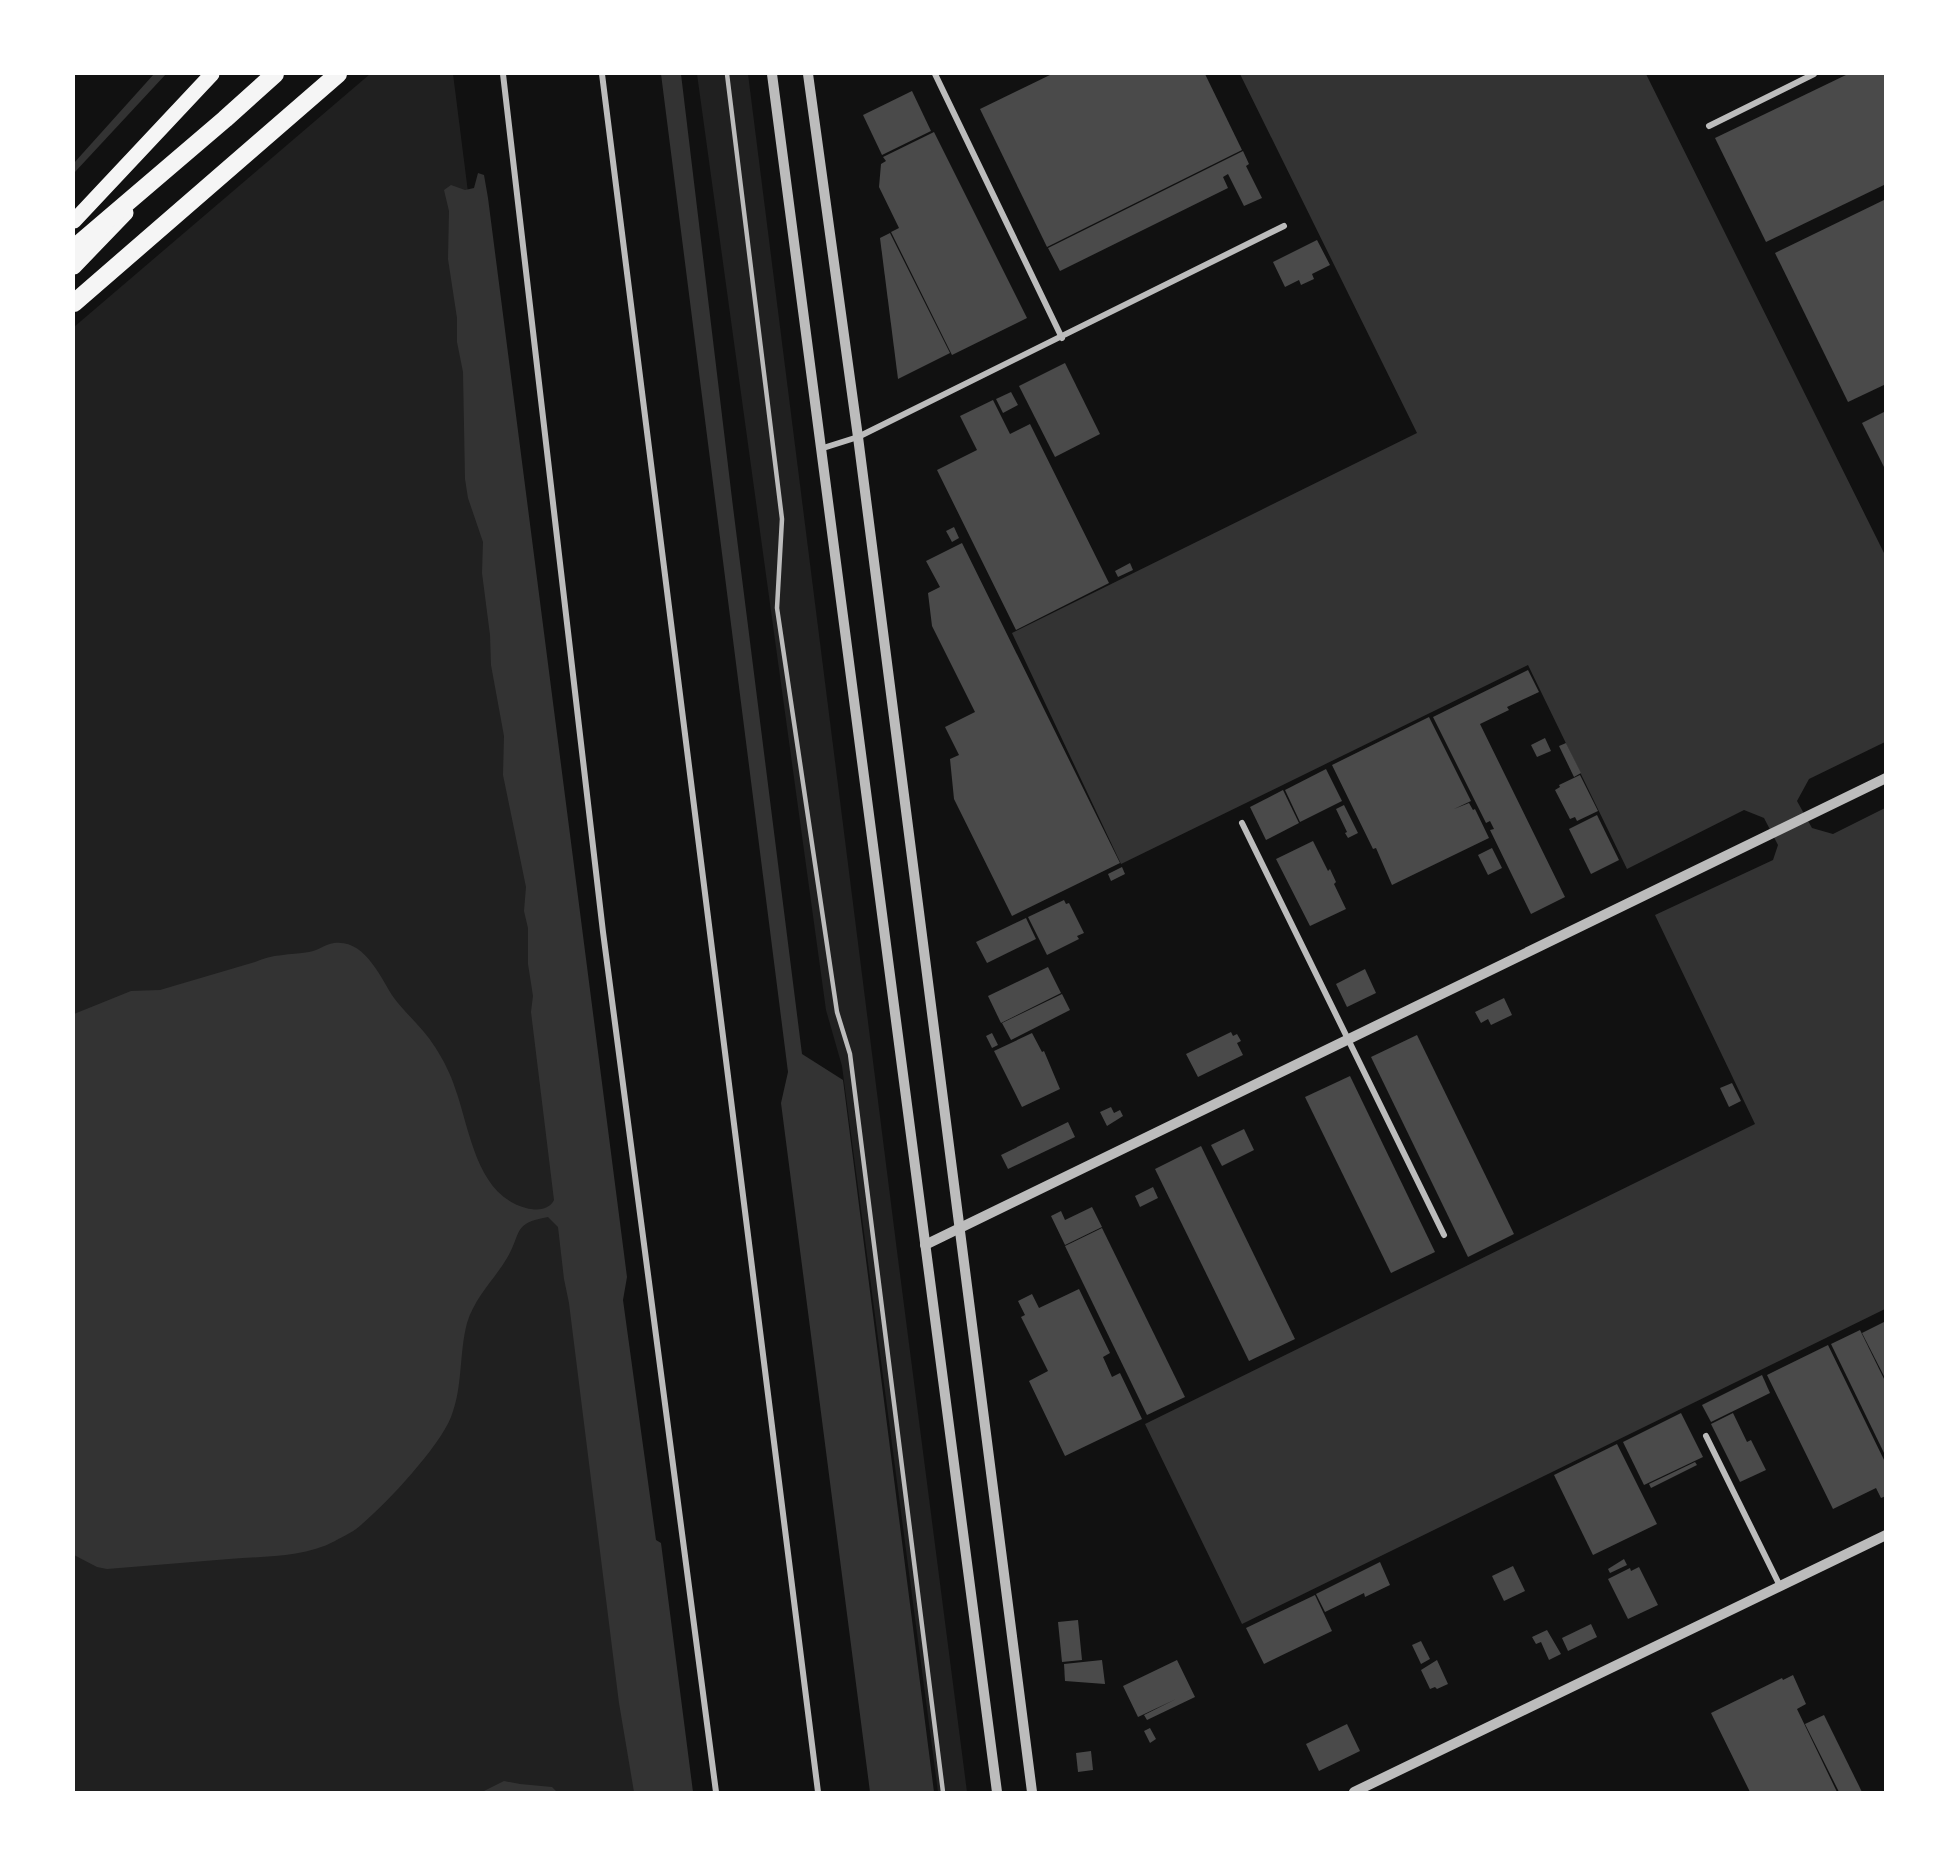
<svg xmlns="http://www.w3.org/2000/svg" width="1959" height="1866" font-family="Inter,sans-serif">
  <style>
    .green { fill: #202020 }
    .water { fill: #333 }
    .building { fill: #4a4a4a }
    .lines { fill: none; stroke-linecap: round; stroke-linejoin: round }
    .service { stroke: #bcbcbc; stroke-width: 4.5 }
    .minor { stroke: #bcbcbc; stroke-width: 6 }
    .tertiary { stroke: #bcbcbc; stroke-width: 10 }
    .primary { stroke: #f5f5f5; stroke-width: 15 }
    .motorway { stroke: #f5f5f5; stroke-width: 18 }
  </style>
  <rect width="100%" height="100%" fill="#111"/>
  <g class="green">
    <path d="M 370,74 L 453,74 L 671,1792 L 74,1792 L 74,327 Z"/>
    <path d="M 697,74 L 748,74 L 897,1251 L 967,1792 L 938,1792 L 842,1066 L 826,1010 Z"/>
  </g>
  <g class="water">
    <path d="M 154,74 L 166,74 L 74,173 L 74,163 Z"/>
    <path d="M 661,74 L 681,74 L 733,507 L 802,1054 L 843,1080 L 934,1792 L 870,1792 L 781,1103 L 788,1072 Z"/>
    <path d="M 1240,74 L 1646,74 L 1885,555 L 1885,742 L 1809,779 L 1797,801 L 1812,828 L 1833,834 L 1885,808 L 1885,1309 L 1242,1624 L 1145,1424 L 1755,1124 L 1655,915 L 1773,860 L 1778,845 L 1764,818 L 1744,810 L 1627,869 L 1528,665 L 1121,864 L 1012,633 L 1417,433 Z"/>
    <path d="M 478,173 L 484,175 L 488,198 L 627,1277 L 623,1300 L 656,1540 L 661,1543 L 693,1792 L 634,1792 L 619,1703 L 569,1303 L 564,1279 L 558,1227 L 548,1217 C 512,1223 522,1233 507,1258 C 494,1280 475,1297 467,1323 C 459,1353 463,1387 451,1417 C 439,1447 388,1502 362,1524 C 355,1531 344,1536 335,1541 C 303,1558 264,1556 229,1559 C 188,1562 148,1566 107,1569 L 97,1567 L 74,1555 L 74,1014 L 131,991 L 160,990 L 255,962 C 272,954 290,955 309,952 C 318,951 325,944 334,943 C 365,939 380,977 394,998 C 407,1015 424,1029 435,1047 C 443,1059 451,1075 455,1088 C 470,1129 476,1195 526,1208 C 537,1211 549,1210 554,1200 L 531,1012 L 533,996 L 528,964 L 528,928 L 524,911 L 526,887 L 503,775 L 504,736 L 491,665 L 490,635 L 482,573 L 483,542 L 468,498 L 465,479 L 463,372 L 457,342 L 457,318 L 448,259 L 449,211 L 444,190 L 451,185 L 465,190 L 474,188 Z"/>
    <path d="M 504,1781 L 520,1784 L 552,1787 L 557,1792 L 482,1792 Z"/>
  </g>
  <g class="building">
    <path d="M 1052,74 L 1205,74 L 1242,150 L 1047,247 L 980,109 Z"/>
    <path d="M 1848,74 L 1886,74 L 1886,184 L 1766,242 L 1715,138 Z"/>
    <path d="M 912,91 L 931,131 L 882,155 L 863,115 Z"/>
    <path d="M 934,132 L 1027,318 L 952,355 L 891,232 L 899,228 L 879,187 L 881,164 L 886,161 L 883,157 Z"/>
    <path d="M 1243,151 L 1249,164 L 1246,166 L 1262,198 L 1244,206 L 1228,174 L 1223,177 L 1228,188 L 1060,271 L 1048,248 Z"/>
    <path d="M 1886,199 L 1886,384 L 1848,402 L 1775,253 Z"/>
    <path d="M 890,233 L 950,353 L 898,379 L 880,238 Z"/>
    <path d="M 1317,240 L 1330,265 L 1312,274 L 1314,279 L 1301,285 L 1299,280 L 1285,287 L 1273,262 Z"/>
    <path d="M 1065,363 L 1100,434 L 1055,457 L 1019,386 Z"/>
    <path d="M 1011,392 L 1018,405 L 1003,413 L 996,399 Z"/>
    <path d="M 993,400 L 1010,434 L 1030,424 L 1109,583 L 1016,630 L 937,470 L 977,450 L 960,416 Z"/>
    <path d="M 1886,411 L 1886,471 L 1862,423 Z"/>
    <path d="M 954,527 L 959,538 L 952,542 L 946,531 Z"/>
    <path d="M 962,543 L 1120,863 L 1012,916 L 954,799 L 950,759 L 959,755 L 945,727 L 975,712 L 932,626 L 928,593 L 940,587 L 926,561 Z"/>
    <path d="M 1130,563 L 1133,570 L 1118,577 L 1115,571 Z"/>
    <path d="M 1528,670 L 1539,692 L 1507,707 L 1509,710 L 1480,724 L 1565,897 L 1531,914 L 1490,830 L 1494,829 L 1490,821 L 1486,823 L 1433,717 Z"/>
    <path d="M 1429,717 L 1471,801 L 1454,809 L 1469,803 L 1473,810 L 1475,809 L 1489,838 L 1392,885 L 1376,848 L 1373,849 L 1332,765 Z"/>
    <path d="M 1545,738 L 1551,751 L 1537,757 L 1531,745 Z"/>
    <path d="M 1566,743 L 1581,773 L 1574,777 L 1559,746 Z"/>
    <path d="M 1326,769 L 1342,801 L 1300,822 L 1285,790 Z"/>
    <path d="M 1580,775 L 1598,811 L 1577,821 L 1575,817 L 1570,819 L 1555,790 L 1560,787 L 1559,785 Z"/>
    <path d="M 1283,790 L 1299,823 L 1266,840 L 1250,807 Z"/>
    <path d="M 1344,805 L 1358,833 L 1348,838 L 1345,833 L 1347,832 L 1336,809 Z"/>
    <path d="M 1597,815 L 1619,860 L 1591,874 L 1569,829 Z"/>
    <path d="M 1313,841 L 1328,871 L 1330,869 L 1336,882 L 1334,884 L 1346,909 L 1310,926 L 1276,859 Z"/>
    <path d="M 1492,848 L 1502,868 L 1488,875 L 1478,855 Z"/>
    <path d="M 1122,867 L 1125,874 L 1111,881 L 1108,874 Z"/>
    <path d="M 1064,900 L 1066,904 L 1069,903 L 1084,933 L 1077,936 L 1079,939 L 1047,955 L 1028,917 Z"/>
    <path d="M 1026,918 L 1036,939 L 987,963 L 976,942 Z"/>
    <path d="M 1048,967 L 1061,993 L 1001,1023 L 988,996 Z"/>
    <path d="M 1365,969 L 1376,993 L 1347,1007 L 1336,984 Z"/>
    <path d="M 1062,994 L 1070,1010 L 1011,1040 L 1002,1023 Z"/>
    <path d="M 1504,998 L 1512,1015 L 1491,1025 L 1488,1019 L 1481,1023 L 1475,1012 Z"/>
    <path d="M 1231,1032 L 1233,1036 L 1237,1034 L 1241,1041 L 1237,1043 L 1243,1055 L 1198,1077 L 1186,1054 Z"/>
    <path d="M 992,1033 L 998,1045 L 992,1048 L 986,1036 Z"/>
    <path d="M 1032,1033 L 1042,1052 L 1044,1051 L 1060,1089 L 1022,1107 L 994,1051 Z"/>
    <path d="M 1417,1035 L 1514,1234 L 1468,1257 L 1371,1057 Z"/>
    <path d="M 1350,1076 L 1435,1252 L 1391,1273 L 1305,1097 Z"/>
    <path d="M 1732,1083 L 1741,1101 L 1729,1107 L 1720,1088 Z"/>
    <path d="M 1111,1107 L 1114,1113 L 1120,1110 L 1123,1116 L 1107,1126 L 1100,1112 Z"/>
    <path d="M 1068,1122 L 1075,1137 L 1008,1169 L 1001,1155 Z"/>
    <path d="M 1244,1129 L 1254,1150 L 1222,1166 L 1211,1145 Z"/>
    <path d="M 1201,1146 L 1295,1339 L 1249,1361 L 1155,1169 Z"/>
    <path d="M 1153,1187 L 1158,1198 L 1140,1207 L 1135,1196 Z"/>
    <path d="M 1092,1207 L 1102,1227 L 1065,1245 L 1051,1216 L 1061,1211 L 1065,1220 Z"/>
    <path d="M 1102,1228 L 1185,1397 L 1147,1415 L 1065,1246 Z"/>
    <path d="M 1079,1289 L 1110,1353 L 1103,1357 L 1112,1377 L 1120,1373 L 1142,1419 L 1065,1456 L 1029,1381 L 1048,1371 L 1021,1317 L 1025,1315 L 1018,1301 L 1032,1294 L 1039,1308 Z"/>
    <path d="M 1886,1321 L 1886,1380 L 1862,1333 Z"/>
    <path d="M 1860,1330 L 1886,1383 L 1886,1457 L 1831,1344 Z"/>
    <path d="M 1828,1345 L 1886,1464 L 1886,1496 L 1881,1498 L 1876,1488 L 1833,1509 L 1767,1375 Z"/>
    <path d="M 1762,1375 L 1770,1393 L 1711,1422 L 1702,1405 Z"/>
    <path d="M 1681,1413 L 1703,1457 L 1644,1485 L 1623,1442 Z"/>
    <path d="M 1733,1413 L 1747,1442 L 1751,1440 L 1766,1470 L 1740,1482 L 1711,1424 Z"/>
    <path d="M 1617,1444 L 1657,1524 L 1593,1555 L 1554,1475 Z"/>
    <path d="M 1695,1462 L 1697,1465 L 1651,1488 L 1649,1484 Z"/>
    <path d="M 1624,1559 L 1627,1565 L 1610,1573 L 1608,1569 Z"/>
    <path d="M 1380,1562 L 1390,1585 L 1365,1597 L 1364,1593 L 1325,1612 L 1316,1594 Z"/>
    <path d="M 1513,1566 L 1525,1591 L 1504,1601 L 1492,1576 Z"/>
    <path d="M 1639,1567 L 1658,1605 L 1628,1619 L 1608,1579 L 1630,1568 L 1631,1571 Z"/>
    <path d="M 1315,1595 L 1332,1631 L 1264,1664 L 1246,1628 Z"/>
    <path d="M 1078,1620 L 1082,1660 L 1062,1662 L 1058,1622 Z"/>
    <path d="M 1591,1624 L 1597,1637 L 1568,1651 L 1562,1638 Z"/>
    <path d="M 1547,1630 L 1561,1654 L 1549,1660 L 1541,1642 L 1536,1644 L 1532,1637 Z"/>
    <path d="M 1421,1641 L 1430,1659 L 1421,1664 L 1412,1645 Z"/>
    <path d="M 1102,1660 L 1105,1684 L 1065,1681 L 1064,1664 Z"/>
    <path d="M 1177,1660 L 1195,1697 L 1147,1720 L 1144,1715 L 1176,1699 L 1138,1717 L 1123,1686 Z"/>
    <path d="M 1437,1660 L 1448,1684 L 1437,1689 L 1435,1687 L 1430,1689 L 1421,1670 Z"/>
    <path d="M 1793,1675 L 1806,1704 L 1797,1709 L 1837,1792 L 1750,1792 L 1711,1713 L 1782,1678 L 1783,1680 Z"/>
    <path d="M 1824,1715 L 1862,1792 L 1839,1792 L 1805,1724 Z"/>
    <path d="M 1347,1724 L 1360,1751 L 1319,1771 L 1306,1744 Z"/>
    <path d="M 1150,1728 L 1156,1739 L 1150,1743 L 1144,1731 Z"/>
    <path d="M 1091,1751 L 1093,1770 L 1078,1772 L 1076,1753 Z"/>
  </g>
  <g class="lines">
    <path class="service" d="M 727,74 L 782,519 L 777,608 L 837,1012 L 850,1054 L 943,1792"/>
    <g class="minor">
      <path d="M 503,74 L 603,932 L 716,1792"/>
      <path d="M 602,74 L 818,1792"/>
      <path d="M 935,74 L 1062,338"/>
      <path d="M 1709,126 L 1814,74"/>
      <path d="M 820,449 L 858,437 L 1284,226"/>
      <path d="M 1242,823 L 1444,1235"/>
      <path d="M 1706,1436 L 1780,1586"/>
    </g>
    <g class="tertiary">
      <path d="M 772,74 L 997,1792"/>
      <path d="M 808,74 L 858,437 L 1032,1792"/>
      <path d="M 925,1245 L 1886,778"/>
      <path d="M 1354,1792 L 1886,1535"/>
    </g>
    <g class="primary">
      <path d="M 74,221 L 212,74"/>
      <path d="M 74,267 L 126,213"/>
    </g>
    <g class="motorway">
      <path d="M 74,248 L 225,119 L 275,74"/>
      <path d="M 74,303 L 338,74"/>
    </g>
  </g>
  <rect width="1959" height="1866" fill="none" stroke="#ffffff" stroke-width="150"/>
</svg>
